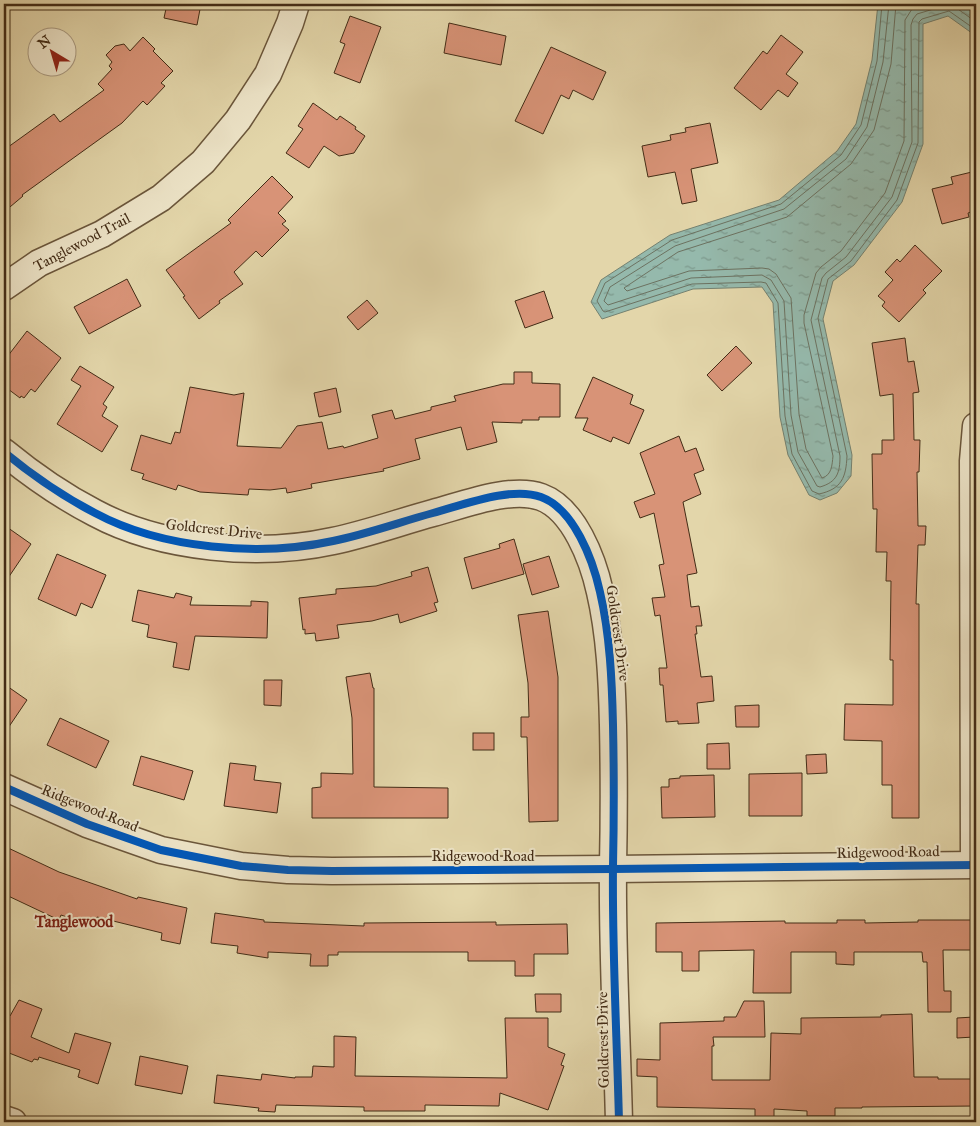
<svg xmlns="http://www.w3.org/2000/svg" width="980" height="1126" font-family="'IM FELL Great Primer',serif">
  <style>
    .water { fill: url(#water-ripples); stroke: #748170 }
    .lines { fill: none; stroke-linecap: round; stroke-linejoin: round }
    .shore { stroke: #6c7261; stroke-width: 1 }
    .building { fill: #d89377; stroke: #432c16 }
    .minor-casing { stroke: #6b563b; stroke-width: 29 }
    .minor { stroke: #ede4c8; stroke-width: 26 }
    .cycleway-casing { stroke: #ede4c8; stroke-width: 11 }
    .cycleway { stroke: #0057b8; stroke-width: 8 }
    .labels { text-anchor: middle; stroke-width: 4; stroke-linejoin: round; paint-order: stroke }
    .street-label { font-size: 15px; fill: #432c16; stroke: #ede4c8 }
    .neighbourhood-label { font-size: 16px; font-weight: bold; fill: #7a1f14; stroke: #ede4c8 }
  </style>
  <defs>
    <pattern id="water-ripples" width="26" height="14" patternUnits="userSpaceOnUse" patternTransform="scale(1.25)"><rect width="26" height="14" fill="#95b9ac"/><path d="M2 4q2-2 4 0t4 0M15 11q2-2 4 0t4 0" fill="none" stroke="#7b978b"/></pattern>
  </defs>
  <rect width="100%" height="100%" fill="#e3d6aa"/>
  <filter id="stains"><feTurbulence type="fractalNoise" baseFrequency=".004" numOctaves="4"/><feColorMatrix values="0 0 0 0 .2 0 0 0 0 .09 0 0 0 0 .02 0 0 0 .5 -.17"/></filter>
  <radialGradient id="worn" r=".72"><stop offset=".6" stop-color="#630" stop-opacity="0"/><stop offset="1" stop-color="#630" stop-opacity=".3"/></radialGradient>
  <path class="water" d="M 878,4 L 976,4 L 976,36 L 948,16 L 923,24 L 923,144 L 902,202 L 854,265 L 833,281 L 823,319 L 852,455 L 851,476 L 837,493 L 820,500 L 809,495 L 788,455 L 780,417 L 773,303 L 762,287 L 693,289 L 602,319 L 591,302 L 601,280 L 670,235 L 779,200 L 837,151 L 856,124 L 872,60 Z"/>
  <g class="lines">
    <g class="shore">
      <path d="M 882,4 L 877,61 L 861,125 L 841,155 L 781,204 L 672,240 L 605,283 L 597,301 L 603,311 L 605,312 L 692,284 L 761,282 L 766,283 L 778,303 L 785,416 L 792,454 L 812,491 L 819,494 C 842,489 846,477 847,456 L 818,318 L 828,279 L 851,261 L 897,200 L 918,143 L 919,22 L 922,19 L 949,11 L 976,30"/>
      <path d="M 889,4 L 883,62 L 867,127 L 846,159 L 784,209 L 675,246 L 610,287 L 604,301 L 608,305 L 691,278 L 762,275 L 771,280 L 784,301 L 791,415 L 798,452 L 817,486 L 820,487 C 837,482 840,473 840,456 L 811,320 L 822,278 L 826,273 L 846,257 L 892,197 L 912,142 L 911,25 L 913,19 L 917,14 L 947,5 L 955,7 L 976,22"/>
      <path d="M 896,4 L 891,64 L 874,130 L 851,164 L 787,217 L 678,252 L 624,288 L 627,291 L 689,271 L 762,268 L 769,269 L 776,274 L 791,298 L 799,414 L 806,449 L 822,478 C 832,475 832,465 833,456 L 804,323 L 804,315 L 816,273 L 821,267 L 841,251 L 885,193 L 904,141 L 905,20 L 912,9 L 924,4"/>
    </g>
  </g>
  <g class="building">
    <path d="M 167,4 L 201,4 L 197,25 L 164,18 Z"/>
    <path d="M 350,16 L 381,27 L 360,83 L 334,73 L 345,44 L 340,42 Z"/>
    <path d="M 449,23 L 506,36 L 501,65 L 444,53 Z"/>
    <path d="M 781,35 L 803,52 L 786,74 L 798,83 L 788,97 L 778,90 L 761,110 L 734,88 L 763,51 L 767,54 Z"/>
    <path d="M 143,37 L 155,49 L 153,51 L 173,71 L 161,83 L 165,86 L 147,105 L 143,101 L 122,123 L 22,195 L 23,196 L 4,212 L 4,150 L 54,114 L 60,122 L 104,90 L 98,84 L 112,69 L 109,66 L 112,62 L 106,55 L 115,46 L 124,44 L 130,51 Z"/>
    <path d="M 551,47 L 606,72 L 593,100 L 573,90 L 569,99 L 561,95 L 543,134 L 515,121 Z"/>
    <path d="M 313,103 L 337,120 L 340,116 L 356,127 L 355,129 L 365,136 L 354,153 L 339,156 L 324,146 L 309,168 L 286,153 L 303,129 L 298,126 Z"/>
    <path d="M 710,123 L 718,163 L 691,169 L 697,201 L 682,204 L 675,172 L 648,177 L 642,146 L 671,140 L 670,135 L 686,132 L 685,128 Z"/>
    <path d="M 976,171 L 976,211 L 968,213 L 969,217 L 942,224 L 932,189 L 953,184 L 951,177 Z"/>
    <path d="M 272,176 L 293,197 L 278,213 L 286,221 L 282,224 L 289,230 L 262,257 L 256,251 L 234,272 L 243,284 L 219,301 L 220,303 L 199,319 L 183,297 L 185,296 L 166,270 L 231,223 L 228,220 Z"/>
    <path d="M 915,245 L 942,271 L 923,290 L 926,293 L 899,322 L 882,306 L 885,302 L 878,296 L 893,280 L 885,272 L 897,259 L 900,262 Z"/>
    <path d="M 127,279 L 141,306 L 89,334 L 74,307 Z"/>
    <path d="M 544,291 L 553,318 L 525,328 L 515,301 Z"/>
    <path d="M 367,300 L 378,313 L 358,330 L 347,317 Z"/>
    <path d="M 27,331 L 61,358 L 35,392 L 31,389 L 24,398 L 21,396 L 20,398 L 4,386 L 4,361 Z"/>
    <path d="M 905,338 L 908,362 L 914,361 L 919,392 L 913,393 L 914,440 L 920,440 L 919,472 L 917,472 L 918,526 L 926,526 L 925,545 L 918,545 L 916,604 L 919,604 L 919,818 L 892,818 L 892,785 L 882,785 L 882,741 L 844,740 L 845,704 L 893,705 L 893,660 L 890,660 L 891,581 L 886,581 L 887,552 L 876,552 L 877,509 L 873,509 L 872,454 L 882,454 L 882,440 L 894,440 L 893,394 L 880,396 L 872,343 Z"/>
    <path d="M 736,346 L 752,363 L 722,391 L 707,375 Z"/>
    <path d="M 80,366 L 114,387 L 103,404 L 107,407 L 102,416 L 118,426 L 102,452 L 57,424 L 81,386 L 71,380 Z"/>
    <path d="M 514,372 L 532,372 L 532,383 L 560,384 L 560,417 L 539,417 L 539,420 L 522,420 L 522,423 L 492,422 L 497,442 L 467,450 L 461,427 L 415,439 L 420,459 L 383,469 L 384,471 L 311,484 L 312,488 L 287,493 L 286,488 L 270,490 L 249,489 L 248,495 L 200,492 L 178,485 L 176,490 L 142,479 L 144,474 L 131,470 L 141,435 L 171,444 L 175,432 L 180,433 L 190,387 L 234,395 L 244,393 L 237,446 L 281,448 L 297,426 L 322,422 L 328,449 L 343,446 L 344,448 L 378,438 L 372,415 L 392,410 L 395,419 L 431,410 L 431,407 L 456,401 L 454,396 L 503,384 L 514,384 Z"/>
    <path d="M 593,377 L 633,395 L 630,404 L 644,410 L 629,444 L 613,437 L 611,442 L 583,430 L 588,418 L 575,418 Z"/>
    <path d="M 336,388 L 341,412 L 319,417 L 314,393 Z"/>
    <path d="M 679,436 L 685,452 L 696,448 L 704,470 L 694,474 L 701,494 L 683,502 L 697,573 L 687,575 L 691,607 L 699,606 L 702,626 L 696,626 L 697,634 L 695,634 L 701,677 L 712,676 L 714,701 L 697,703 L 699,723 L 678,724 L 678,721 L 666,722 L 663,685 L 660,685 L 659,668 L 667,668 L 660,615 L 655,616 L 652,598 L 665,597 L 659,565 L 664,564 L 654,513 L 640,518 L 634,502 L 655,494 L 640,453 Z"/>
    <path d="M 4,525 L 31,544 L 4,584 Z"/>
    <path d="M 514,539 L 524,574 L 472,589 L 464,558 L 500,548 L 499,544 Z"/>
    <path d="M 57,554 L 106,575 L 92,608 L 81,603 L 76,616 L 38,599 Z"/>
    <path d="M 549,556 L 559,587 L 532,595 L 523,564 Z"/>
    <path d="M 428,567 L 438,602 L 434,603 L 437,611 L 400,623 L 398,614 L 372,621 L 337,625 L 339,638 L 316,641 L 315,633 L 305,634 L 305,629 L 303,630 L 299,598 L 336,594 L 336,589 L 376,586 L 412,576 L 411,572 Z"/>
    <path d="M 138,590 L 174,598 L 176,593 L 192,597 L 190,605 L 251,606 L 251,601 L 268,602 L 267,638 L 195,636 L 189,670 L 173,667 L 177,643 L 147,637 L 149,625 L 132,621 Z"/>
    <path d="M 548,611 L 558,677 L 558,821 L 529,822 L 527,737 L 521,737 L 521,717 L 529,717 L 528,683 L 518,615 Z"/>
    <path d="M 370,673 L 373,688 L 374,688 L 374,787 L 448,788 L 448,818 L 312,818 L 312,788 L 321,787 L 321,773 L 353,774 L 352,718 L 346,677 Z"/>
    <path d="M 264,680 L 282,680 L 281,706 L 264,705 Z"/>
    <path d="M 4,684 L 27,700 L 4,734 Z"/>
    <path d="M 759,705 L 759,727 L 736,727 L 735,706 Z"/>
    <path d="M 60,718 L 109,741 L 96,768 L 47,745 Z"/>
    <rect x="473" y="733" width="21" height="17"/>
    <path d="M 729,743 L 730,769 L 707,769 L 707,744 Z"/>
    <path d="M 826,754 L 827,773 L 807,774 L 806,755 Z"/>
    <path d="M 141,756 L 193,771 L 184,800 L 133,785 Z"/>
    <path d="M 230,763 L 256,766 L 254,780 L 281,783 L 277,813 L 224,806 Z"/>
    <path d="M 802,773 L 802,816 L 749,816 L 749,774 Z"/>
    <path d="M 714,775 L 715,817 L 662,818 L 661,787 L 669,787 L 669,779 L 680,778 L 680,776 Z"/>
    <path d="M 4,846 L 59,872 L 137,899 L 138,897 L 187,908 L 180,944 L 161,940 L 162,933 L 97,917 L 93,926 L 61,915 L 59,920 L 4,894 Z"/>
    <path d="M 215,913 L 264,920 L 264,922 L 364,926 L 364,923 L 496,922 L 496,925 L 567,924 L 568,954 L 534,954 L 534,976 L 515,976 L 515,961 L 468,961 L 468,952 L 338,952 L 338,955 L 328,955 L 328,966 L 310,966 L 311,954 L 268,952 L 268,958 L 237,953 L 238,946 L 211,943 Z"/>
    <path d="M 837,920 L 865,920 L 865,923 L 918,922 L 918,920 L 976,920 L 976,950 L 943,950 L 944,991 L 951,991 L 951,1012 L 928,1012 L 927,962 L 923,962 L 922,952 L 854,952 L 854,965 L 836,964 L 836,952 L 791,952 L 791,993 L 753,993 L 754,950 L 699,951 L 699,971 L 682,971 L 682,952 L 656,952 L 656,923 L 785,921 L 785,923 L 837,923 Z"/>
    <path d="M 535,994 L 561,994 L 561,1012 L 536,1012 Z"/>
    <path d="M 19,1000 L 42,1009 L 31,1037 L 69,1053 L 75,1033 L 111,1043 L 98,1084 L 78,1077 L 80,1070 L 39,1057 L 38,1060 L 34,1059 L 32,1062 L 4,1051 L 4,1014 L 10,1016 Z"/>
    <path d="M 744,1001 L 764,1001 L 765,1037 L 713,1037 L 714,1046 L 712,1046 L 712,1080 L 770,1080 L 771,1033 L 801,1034 L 801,1018 L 881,1017 L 881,1015 L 912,1014 L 914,1077 L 938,1077 L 938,1079 L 976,1079 L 976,1106 L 862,1107 L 862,1108 L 835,1108 L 835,1116 L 807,1116 L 807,1111 L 774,1109 L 774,1117 L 755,1117 L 755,1109 L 657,1107 L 657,1077 L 637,1076 L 637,1059 L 660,1060 L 660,1023 L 724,1021 L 724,1017 L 736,1017 Z"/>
    <path d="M 974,1017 L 974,1037 L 957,1038 L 957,1018 Z"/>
    <path d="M 505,1018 L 548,1018 L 548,1047 L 565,1054 L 561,1065 L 564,1066 L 548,1110 L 500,1093 L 499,1106 L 425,1105 L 425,1111 L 364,1111 L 364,1107 L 276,1105 L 275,1112 L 258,1111 L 259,1108 L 214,1103 L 217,1075 L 261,1080 L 262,1074 L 295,1078 L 295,1077 L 312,1077 L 313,1066 L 334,1067 L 334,1036 L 356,1037 L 355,1076 L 507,1078 Z"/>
    <path d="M 140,1056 L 188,1066 L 182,1094 L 135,1085 Z"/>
  </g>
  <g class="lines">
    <defs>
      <g id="minor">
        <path d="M 4,287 L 39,263 L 102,234 L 161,198 L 203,162 L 238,120 L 268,74 L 290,23 L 296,4"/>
        <path d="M 4,452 C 32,475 62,496 95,513 C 162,549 260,557 333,541 C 367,534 400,522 433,513 C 463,505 511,486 541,497 C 574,509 593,560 600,592 C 610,635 612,681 613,725 C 614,772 614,819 613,866 C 612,951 617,1037 619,1122"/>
        <path d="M 4,787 L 87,824 L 161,850 L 241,866 L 288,870 L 332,871 L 613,869 L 976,865"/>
        <path d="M 974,865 L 973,461 L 976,426"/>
        <path d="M 4,1119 L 13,1122"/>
      </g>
    </defs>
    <use href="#minor" class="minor-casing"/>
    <use href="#minor" class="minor"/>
    <defs>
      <g id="cycleway">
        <path d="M 4,452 C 32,475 62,496 95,513 C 162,549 260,557 333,541 C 367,534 400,522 433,513 C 463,505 511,486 541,497 C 574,509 593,560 600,592 C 610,635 612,681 613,725 C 614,772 614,819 613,866 C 612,951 617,1037 619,1122"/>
        <path d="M 4,787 L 87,824 L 161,850 L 241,866 L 288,870 L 332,871 L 613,869 L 976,865"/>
      </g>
    </defs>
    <use href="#cycleway" class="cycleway-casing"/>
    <use href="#cycleway" class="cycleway"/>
  </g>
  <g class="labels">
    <g class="street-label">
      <text transform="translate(82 242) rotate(-28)" y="5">Tanglewood Trail</text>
      <text transform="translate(214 529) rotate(6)" y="5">Goldcrest Drive</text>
      <text transform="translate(618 633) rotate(82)" y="5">Goldcrest Drive</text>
      <text transform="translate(90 808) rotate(22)" y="5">Ridgewood Road</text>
      <text transform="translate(888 852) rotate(-1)" y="5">Ridgewood Road</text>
      <text x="483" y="861">Ridgewood Road</text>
      <text transform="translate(603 1040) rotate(-91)" y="5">Goldcrest Drive</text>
    </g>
    <g class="neighbourhood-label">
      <text x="74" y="927">Tanglewood</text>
    </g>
  </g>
  <rect width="980" height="1126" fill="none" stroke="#e3d6aa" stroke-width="20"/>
  <rect x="5" y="5" width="970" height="1116" fill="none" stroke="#432c16" stroke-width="2.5"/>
  <rect x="10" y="10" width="960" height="1106" fill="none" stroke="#432c16"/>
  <g transform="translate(52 52) rotate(322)"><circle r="24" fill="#ede4c8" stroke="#a99a81"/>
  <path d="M0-4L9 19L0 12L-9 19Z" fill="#8f2418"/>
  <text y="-8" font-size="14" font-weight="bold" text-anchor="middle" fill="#432c16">N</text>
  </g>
  <rect width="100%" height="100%" filter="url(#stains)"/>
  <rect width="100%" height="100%" fill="url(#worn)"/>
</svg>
